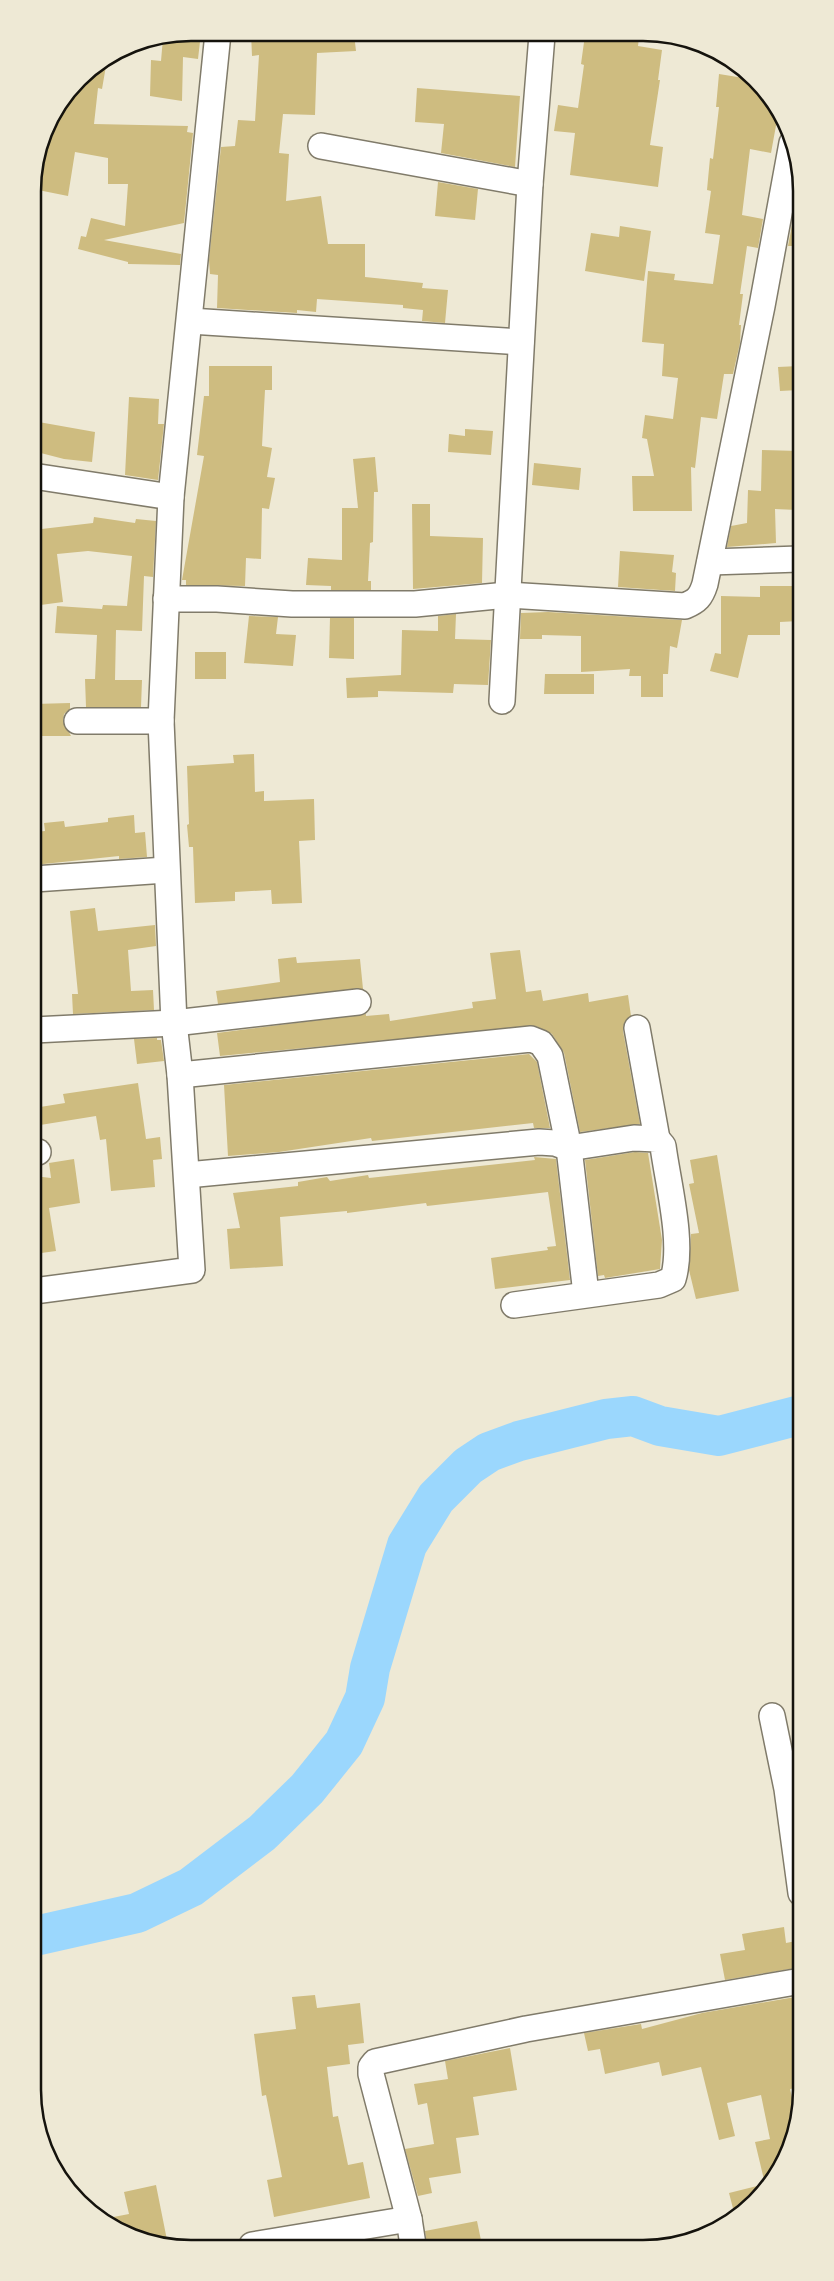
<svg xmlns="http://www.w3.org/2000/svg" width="834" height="2281" font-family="'Exo 2',sans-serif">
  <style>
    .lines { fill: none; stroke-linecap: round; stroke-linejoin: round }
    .river { stroke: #9bd7fd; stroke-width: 40 }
    .building { fill: #cebc80 }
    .minor-casing { stroke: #807b6a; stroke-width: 28 }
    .minor { stroke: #fff; stroke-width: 25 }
    .rim { fill: none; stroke: #15130d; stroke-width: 2.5 }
  </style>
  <rect width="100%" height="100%" fill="#eee9d5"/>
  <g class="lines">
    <path class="river" d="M 35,1936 L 137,1913 L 191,1887 L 262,1833 L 307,1789 L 344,1743 L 365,1698 L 370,1668 L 407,1545 L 436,1498 L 468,1466 L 489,1452 L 519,1441 L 606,1419 L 633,1416 L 660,1426 L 719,1436 L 800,1415"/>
  </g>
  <g class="building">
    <path d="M 192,32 L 201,33 L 198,59 L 183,57 L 182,101 L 150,96 L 151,60 L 161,61 L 163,38 Z"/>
    <path d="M 251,33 L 354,34 L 356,51 L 317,53 L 315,115 L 283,114 L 279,153 L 289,154 L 286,201 L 321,196 L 328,244 L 365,244 L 365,277 L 423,283 L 422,288 L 448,290 L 445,323 L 422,321 L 423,310 L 403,308 L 403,305 L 317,299 L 316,312 L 297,310 L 297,313 L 217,308 L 218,275 L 210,274 L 209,260 L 221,147 L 235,146 L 238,120 L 255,121 L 259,55 L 252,56 Z"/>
    <path d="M 585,35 L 639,38 L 638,46 L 662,50 L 658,80 L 660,80 L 650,145 L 663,147 L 658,187 L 570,175 L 575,133 L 554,131 L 558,105 L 578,108 L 584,65 L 581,64 Z"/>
    <path d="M 107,60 L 102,89 L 98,88 L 94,124 L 188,126 L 187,132 L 193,133 L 184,223 L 104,240 L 181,254 L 180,265 L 128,264 L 128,262 L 78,249 L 81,236 L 86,237 L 91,218 L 125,226 L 128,184 L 108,184 L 108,158 L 75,152 L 68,196 L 33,189 L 33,181 L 49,121 L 86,72 Z"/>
    <path d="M 719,74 L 756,80 L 775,107 L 774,119 L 777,120 L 771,153 L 750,149 L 742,215 L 763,219 L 758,248 L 747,246 L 740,294 L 743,294 L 739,325 L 741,325 L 740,343 L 733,374 L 724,374 L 717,419 L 701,417 L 695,468 L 691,467 L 692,511 L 633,511 L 632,476 L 654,476 L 647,439 L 642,438 L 645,415 L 673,419 L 678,378 L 662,376 L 664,344 L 642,342 L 648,271 L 675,274 L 674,280 L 713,284 L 720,235 L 705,233 L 711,191 L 707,190 L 710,158 L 713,159 L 719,107 L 716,107 Z"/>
    <path d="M 417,88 L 520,96 L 515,167 L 441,153 L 444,124 L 415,122 Z"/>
    <path d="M 438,182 L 478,189 L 475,220 L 435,216 Z"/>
    <path d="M 792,225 L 798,226 L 799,246 L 788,246 Z"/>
    <path d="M 620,226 L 651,231 L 644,281 L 585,271 L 591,233 L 619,237 Z"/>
    <path d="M 209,366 L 272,366 L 272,390 L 265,390 L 262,446 L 272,448 L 267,477 L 275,478 L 269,509 L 262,508 L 261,559 L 246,558 L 245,586 L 186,585 L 186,580 L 182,580 L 204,456 L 197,455 L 204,396 L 209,396 Z"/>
    <path d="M 799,366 L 799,390 L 780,391 L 778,367 Z"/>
    <path d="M 129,397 L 159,399 L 158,424 L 164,424 L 158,480 L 125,475 Z"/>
    <path d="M 33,421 L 95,432 L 92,462 L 64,459 L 33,451 Z"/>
    <path d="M 465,429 L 493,431 L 491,455 L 448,452 L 449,434 L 465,436 Z"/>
    <path d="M 762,450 L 799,451 L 797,510 L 775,509 L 776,543 L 727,547 L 731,526 L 747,523 L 748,490 L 761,491 Z"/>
    <path d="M 375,457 L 378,492 L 374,492 L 373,542 L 370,543 L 368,581 L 371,581 L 371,590 L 331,590 L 331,586 L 306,585 L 308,558 L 342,560 L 342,508 L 358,508 L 353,459 Z"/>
    <path d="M 534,463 L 581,468 L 579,490 L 532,485 Z"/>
    <path d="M 412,504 L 430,504 L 430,536 L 483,538 L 482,583 L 413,589 Z"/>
    <path d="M 94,517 L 135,523 L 136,519 L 156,521 L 153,577 L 144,576 L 142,631 L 116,630 L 115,680 L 142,680 L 141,707 L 86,707 L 85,679 L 95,679 L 97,635 L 55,633 L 57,606 L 102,609 L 103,605 L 127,606 L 132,556 L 88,551 L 57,554 L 63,602 L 33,606 L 33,576 L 40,575 L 33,530 L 93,523 Z"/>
    <path d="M 620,551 L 674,555 L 672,572 L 676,573 L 675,591 L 618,587 Z"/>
    <path d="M 760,586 L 799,586 L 799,621 L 780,622 L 780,635 L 748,635 L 738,678 L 710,671 L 715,653 L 721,654 L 721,596 L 760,597 Z"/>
    <path d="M 548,612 L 682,620 L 677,648 L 670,646 L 668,674 L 663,674 L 663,697 L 641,697 L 641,676 L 629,676 L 630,669 L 581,672 L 581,636 L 542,635 L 542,639 L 520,639 L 521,613 Z"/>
    <path d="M 456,614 L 455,639 L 491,640 L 488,685 L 454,684 L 453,693 L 378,691 L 378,697 L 347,698 L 346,678 L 401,675 L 402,630 L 438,631 L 438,616 Z"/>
    <path d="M 249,616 L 278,617 L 276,634 L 296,635 L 293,666 L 244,663 Z"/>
    <path d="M 330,618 L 354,618 L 354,659 L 329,658 Z"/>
    <rect x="195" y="652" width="31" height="27"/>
    <path d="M 545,674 L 594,674 L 594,694 L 544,694 Z"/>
    <path d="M 70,703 L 70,709 L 64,714 L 63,721 L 71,736 L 34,736 L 34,704 Z"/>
    <path d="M 254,754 L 255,792 L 264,791 L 264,801 L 314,799 L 315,840 L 299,841 L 302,903 L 272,904 L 271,890 L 235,892 L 235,901 L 195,903 L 193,847 L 189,847 L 187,825 L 189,824 L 187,766 L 234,763 L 233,755 Z"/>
    <path d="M 134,815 L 135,833 L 145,832 L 147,857 L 119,859 L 119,856 L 34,865 L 34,832 L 45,831 L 44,823 L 64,821 L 65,827 L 108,822 L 108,818 Z"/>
    <path d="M 95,908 L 98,931 L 155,925 L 156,946 L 128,950 L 131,991 L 153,990 L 154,1010 L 73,1014 L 72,994 L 78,994 L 70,911 Z"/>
    <path d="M 520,950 L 526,992 L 541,990 L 543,1001 L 588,993 L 589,1002 L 628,995 L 631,1016 L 624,1023 L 623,1031 L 640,1124 L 580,1132 L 564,1053 L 552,1034 L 536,1026 L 220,1056 L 217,1033 L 366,1014 L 366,1016 L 389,1014 L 390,1021 L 473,1008 L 472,1002 L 496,999 L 490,953 Z"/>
    <path d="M 296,957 L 297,963 L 360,959 L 363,989 L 218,1004 L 216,991 L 280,982 L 278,959 Z"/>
    <path d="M 157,1038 L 157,1040 L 161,1040 L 164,1061 L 137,1064 L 134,1039 Z"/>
    <path d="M 529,1054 L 537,1062 L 550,1128 L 534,1128 L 533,1123 L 372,1141 L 371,1138 L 279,1152 L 228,1156 L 224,1085 Z"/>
    <path d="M 138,1083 L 146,1139 L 160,1137 L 162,1159 L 153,1160 L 155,1187 L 111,1191 L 106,1139 L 100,1140 L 96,1116 L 34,1126 L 34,1108 L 65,1103 L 63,1094 Z"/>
    <path d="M 635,1152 L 648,1153 L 662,1240 L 660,1269 L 605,1278 L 604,1275 L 598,1276 L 585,1160 Z"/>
    <path d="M 717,1155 L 739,1291 L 696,1299 L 689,1270 L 691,1234 L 699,1233 L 689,1184 L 694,1183 L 690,1160 Z"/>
    <path d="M 534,1157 L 556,1159 L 570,1280 L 495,1289 L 491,1258 L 548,1250 L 547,1247 L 556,1246 L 548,1192 L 427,1206 L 426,1203 L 347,1213 L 347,1211 L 280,1217 L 283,1266 L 230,1269 L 227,1229 L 240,1228 L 233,1193 L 298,1186 L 298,1182 L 327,1177 L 330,1181 L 368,1175 L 369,1178 L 535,1160 Z"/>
    <path d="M 74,1159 L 80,1203 L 49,1208 L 56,1251 L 34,1254 L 34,1176 L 51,1178 L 49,1163 Z"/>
    <path d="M 784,1927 L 786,1943 L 801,1940 L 801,1967 L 725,1980 L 720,1954 L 745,1950 L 742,1934 Z"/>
    <path d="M 315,1995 L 317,2008 L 360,2003 L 364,2043 L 348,2045 L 350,2064 L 327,2067 L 333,2117 L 338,2116 L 348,2165 L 363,2162 L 370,2198 L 274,2217 L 267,2180 L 282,2177 L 266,2095 L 262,2096 L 254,2034 L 296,2029 L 292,1997 Z"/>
    <path d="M 801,1996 L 801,2087 L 790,2089 L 797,2119 L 790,2150 L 762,2194 L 735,2216 L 729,2193 L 765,2184 L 755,2142 L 770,2139 L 761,2095 L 727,2103 L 735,2136 L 719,2140 L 701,2067 L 662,2076 L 659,2062 L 605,2074 L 600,2049 L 588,2051 L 584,2033 L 641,2024 L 642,2029 L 702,2013 Z"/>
    <path d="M 510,2048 L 517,2090 L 473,2097 L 479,2135 L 456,2138 L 461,2173 L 429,2178 L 432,2193 L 418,2196 L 405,2149 L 434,2144 L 427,2103 L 418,2105 L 414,2084 L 448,2079 L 445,2061 Z"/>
    <path d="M 156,2185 L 168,2245 L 161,2246 L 121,2232 L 103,2219 L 129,2214 L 124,2192 Z"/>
    <path d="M 477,2221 L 482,2245 L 427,2245 L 425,2231 Z"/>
  </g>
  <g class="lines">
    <defs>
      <g id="minor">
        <path d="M 321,146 L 530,184"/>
        <path d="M 190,321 L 521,342"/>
        <path d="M 33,476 L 171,497"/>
        <path d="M 710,562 L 799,559"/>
        <path d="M 166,599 L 217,599 L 292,604 L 415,604 L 507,595 L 685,606 C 697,601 701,597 705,584 L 762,306 L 792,143"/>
        <path d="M 502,701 L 530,184 L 542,35"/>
        <path d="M 77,721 L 161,721"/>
        <path d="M 34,879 L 166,870"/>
        <path d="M 637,1028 L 657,1139"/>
        <path d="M 34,1030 L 174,1023 L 358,1002"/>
        <path d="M 180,1075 L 531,1039 L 541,1043 L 550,1056 L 569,1148 L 586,1294"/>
        <path d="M 34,1152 L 38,1152"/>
        <path d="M 187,1175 L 539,1142 L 555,1143 L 569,1148 L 634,1138 L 657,1139 L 663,1146 C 668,1184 684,1243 673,1279 L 659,1285 L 514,1305"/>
        <path d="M 34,1291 L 192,1270 L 180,1075 L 174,1023 L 161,721 L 171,497 L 218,33"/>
        <path d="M 772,1716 L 787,1789 L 801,1893"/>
        <path d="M 252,2245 L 409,2219"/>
        <path d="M 413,2245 L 409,2219 L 371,2074 L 371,2067 L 375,2062 L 526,2029 L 801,1981"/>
      </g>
    </defs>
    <use href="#minor" class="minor-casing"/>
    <use href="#minor" class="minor"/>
  </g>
  <path d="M0 0H834V2281H0ZM191 41H643A150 150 0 0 1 793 191V2090A150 150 0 0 1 643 2240H191A150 150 0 0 1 41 2090V191A150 150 0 0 1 191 41Z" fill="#eee9d5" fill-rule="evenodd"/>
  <path class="rim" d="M191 41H643A150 150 0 0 1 793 191V2090A150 150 0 0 1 643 2240H191A150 150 0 0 1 41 2090V191A150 150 0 0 1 191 41Z"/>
</svg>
